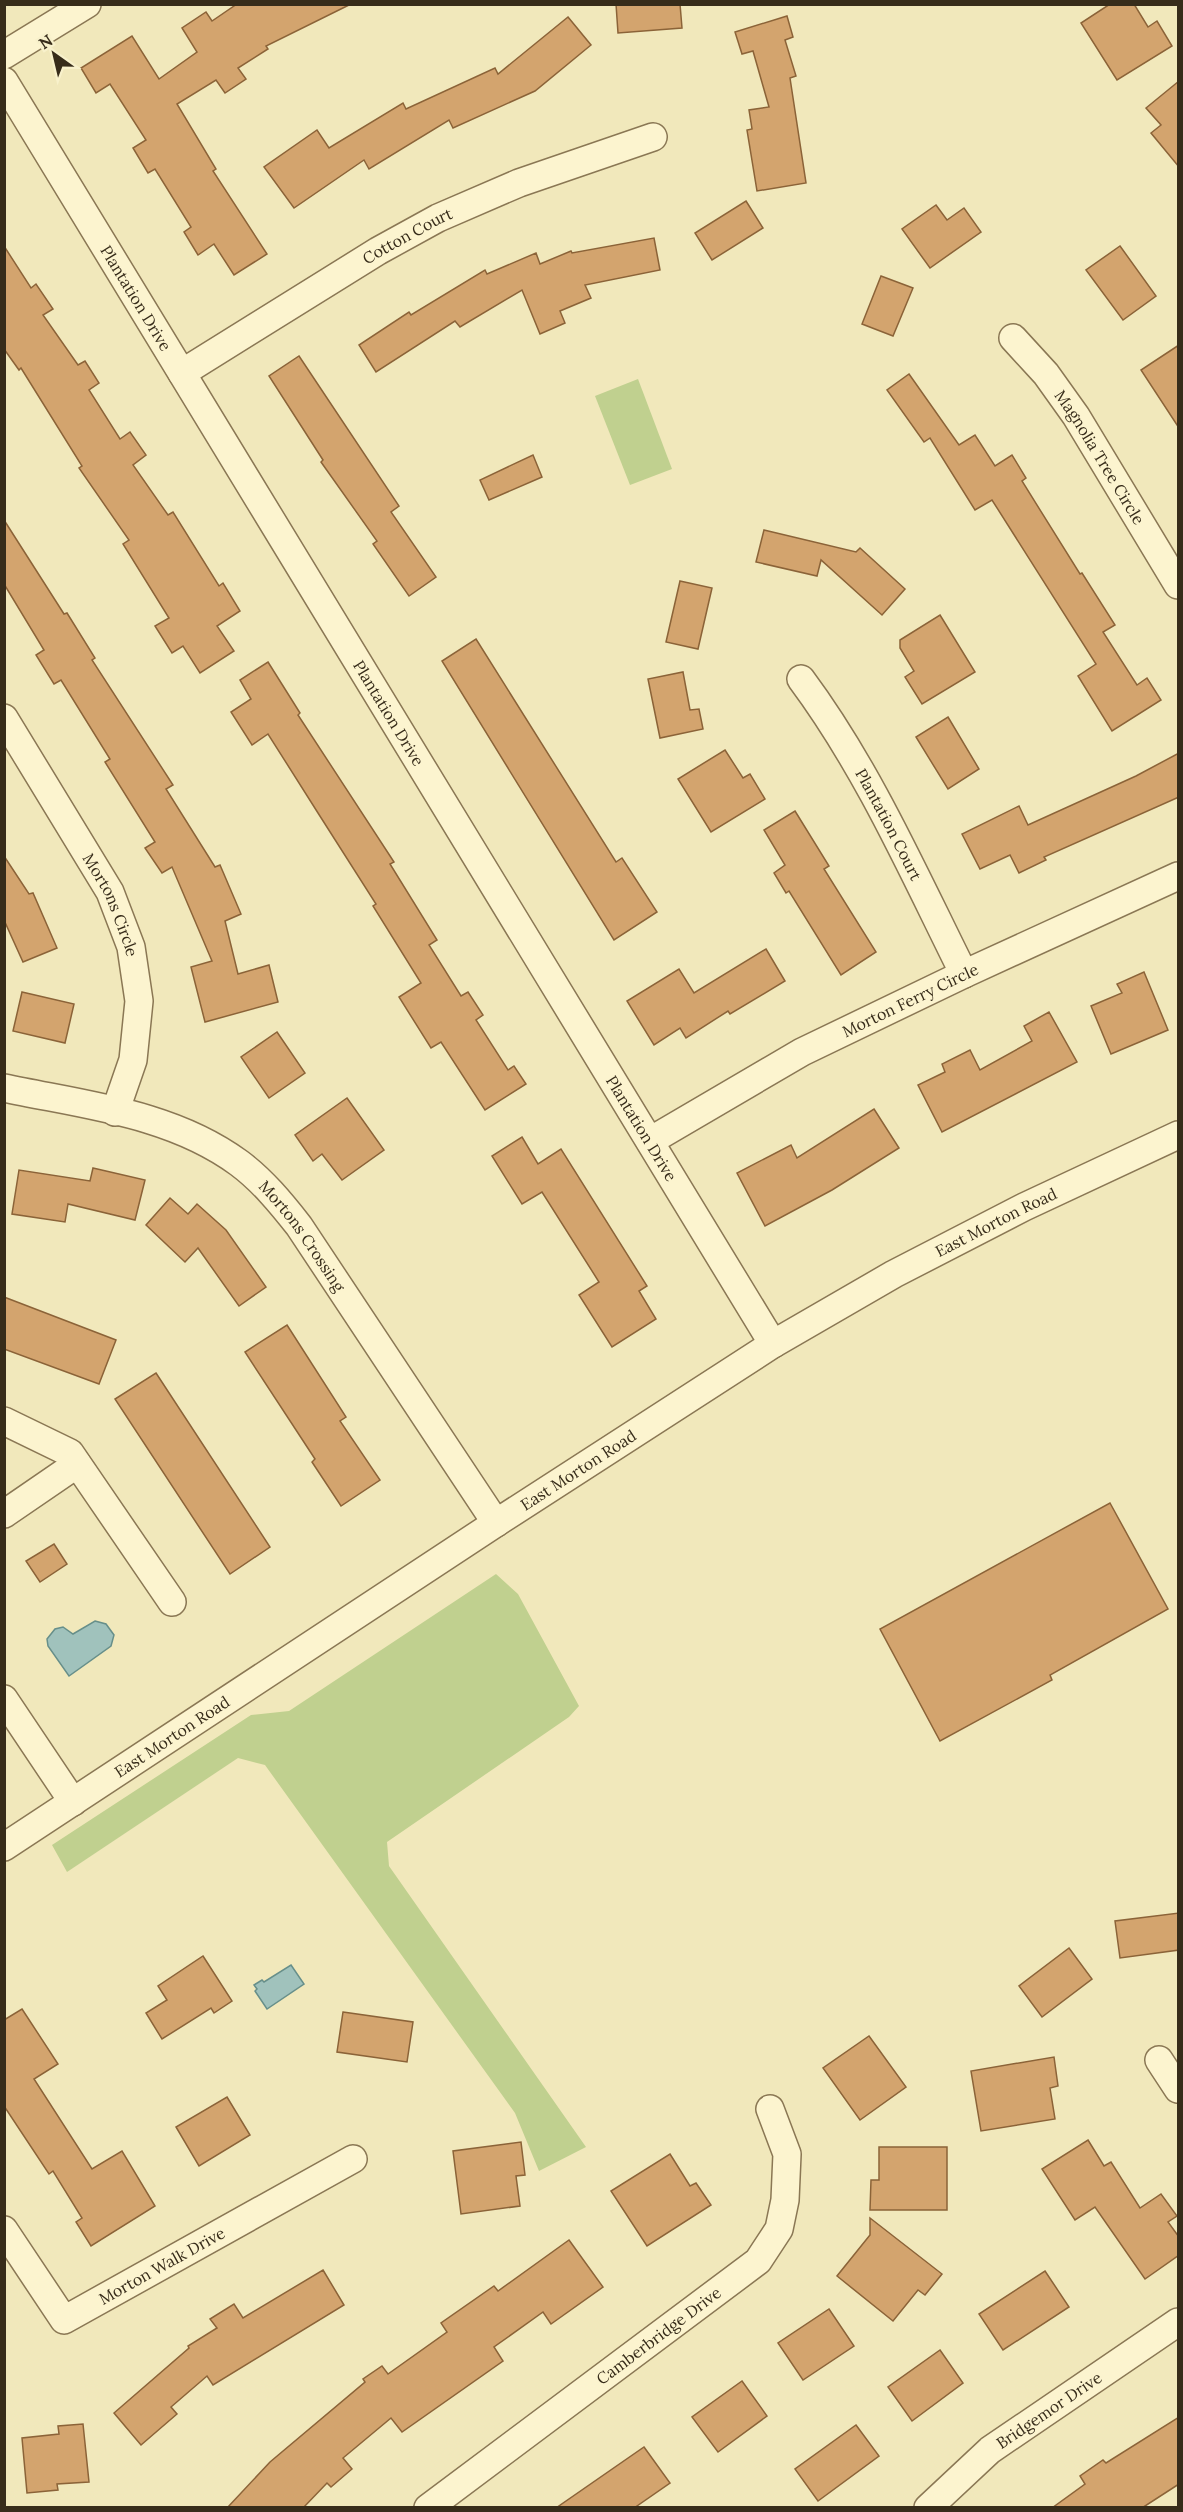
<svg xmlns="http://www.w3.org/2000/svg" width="1183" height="2512" font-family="Lora,serif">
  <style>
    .green { fill: #c0d08f }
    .water { fill: #a0c2bc; stroke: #678f8a; stroke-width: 1.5 }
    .building { fill: #d3a46e; stroke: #8b6338; stroke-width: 1.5 }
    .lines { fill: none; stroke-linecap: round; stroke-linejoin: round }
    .street-casing { stroke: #8a7754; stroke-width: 30 }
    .street { stroke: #fcf4cf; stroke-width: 27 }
    .labels { text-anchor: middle; stroke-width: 5; stroke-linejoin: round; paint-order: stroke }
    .street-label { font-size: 16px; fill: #372c1a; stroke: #f8f1cb }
  </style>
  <rect width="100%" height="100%" fill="#f1e8bb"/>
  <g class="green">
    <path d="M 638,379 L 672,469 L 630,485 L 595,396 Z"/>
    <path d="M 496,1574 L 518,1594 L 579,1706 L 569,1717 L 387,1842 L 389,1866 L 586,2147 L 539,2171 L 515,2113 L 265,1765 L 238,1758 L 67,1872 L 52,1845 L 251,1715 L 289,1711 Z"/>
  </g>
  <g class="water">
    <path d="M 95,1621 L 106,1624 L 114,1635 L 111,1646 L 69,1676 L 48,1646 L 47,1639 L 55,1629 L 63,1627 L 73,1634 Z"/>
    <path d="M 291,1965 L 304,1984 L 267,2009 L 255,1991 L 257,1989 L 254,1985 L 262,1980 L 264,1982 Z"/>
  </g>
  <g class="building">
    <path d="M 237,4 L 351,4 L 266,46 L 268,49 L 238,68 L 246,79 L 225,93 L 216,80 L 177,104 L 216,169 L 213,171 L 267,254 L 234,275 L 214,244 L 198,255 L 184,232 L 191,227 L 155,169 L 148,173 L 133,148 L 146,140 L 110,84 L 96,93 L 81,68 L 132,36 L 159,79 L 197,52 L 182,28 L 206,12 L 212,21 Z"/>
    <path d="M 616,4 L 680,4 L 682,28 L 618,33 Z"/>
    <path d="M 1110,4 L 1134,4 L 1148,27 L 1157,21 L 1172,46 L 1117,80 L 1081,23 Z"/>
    <path d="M 787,16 L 793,37 L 785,40 L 796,76 L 790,78 L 806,183 L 757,191 L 747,130 L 752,129 L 749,110 L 769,107 L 753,51 L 742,54 L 735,32 Z"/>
    <path d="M 568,17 L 591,45 L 535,91 L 453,128 L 449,120 L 369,169 L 364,160 L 294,208 L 264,167 L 317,130 L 329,148 L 403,103 L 406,109 L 495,68 L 498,74 Z"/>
    <path d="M 1179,81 L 1179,167 L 1151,133 L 1161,125 L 1146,108 Z"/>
    <path d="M 746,201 L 763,228 L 712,260 L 695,233 Z"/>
    <path d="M 936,205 L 947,220 L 964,208 L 981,232 L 930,268 L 902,229 Z"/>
    <path d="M 654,238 L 660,270 L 585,285 L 591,298 L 560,311 L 565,323 L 540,334 L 522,290 L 460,327 L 455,321 L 376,372 L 359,345 L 409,312 L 411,315 L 485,270 L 487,274 L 536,253 L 540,264 L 571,251 L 572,253 Z"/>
    <path d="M 4,246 L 31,288 L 36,284 L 53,309 L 43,315 L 78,365 L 85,361 L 99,383 L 89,390 L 120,439 L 130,432 L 146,455 L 133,465 L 168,515 L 173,512 L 219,586 L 223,583 L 240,611 L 217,626 L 234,651 L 200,673 L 183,646 L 172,653 L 155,626 L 169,618 L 123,544 L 129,540 L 79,468 L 82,466 L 21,368 L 19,370 L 4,349 Z"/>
    <path d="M 1120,246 L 1156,296 L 1123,320 L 1086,270 Z"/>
    <path d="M 881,276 L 913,288 L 893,336 L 862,324 Z"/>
    <path d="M 1179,345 L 1179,428 L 1141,370 Z"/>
    <path d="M 299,356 L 399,506 L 391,512 L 436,577 L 409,596 L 373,544 L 377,541 L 321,462 L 323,460 L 269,376 Z"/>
    <path d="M 909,374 L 959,445 L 975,435 L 995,466 L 1012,455 L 1026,478 L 1022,481 L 1080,574 L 1082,573 L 1115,625 L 1103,632 L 1137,685 L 1147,678 L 1161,700 L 1112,731 L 1078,676 L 1096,664 L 992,500 L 975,510 L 930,438 L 924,442 L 887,390 Z"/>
    <path d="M 533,455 L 542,477 L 489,500 L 480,480 Z"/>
    <path d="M 4,520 L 64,614 L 67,613 L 95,658 L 92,660 L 173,785 L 166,789 L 215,867 L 220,865 L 241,914 L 225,921 L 238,974 L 269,965 L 278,1002 L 205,1022 L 191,967 L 212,961 L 172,867 L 162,873 L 145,848 L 155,842 L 105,762 L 110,759 L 61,680 L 54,684 L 36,655 L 44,650 L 4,584 Z"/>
    <path d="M 764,530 L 856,552 L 860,548 L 905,589 L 882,615 L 821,560 L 817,576 L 756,562 Z"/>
    <path d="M 680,581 L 712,588 L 698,649 L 666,642 Z"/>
    <path d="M 940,615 L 975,672 L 922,704 L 905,677 L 914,671 L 900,648 L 900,640 Z"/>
    <path d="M 476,639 L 616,862 L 622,858 L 657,912 L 614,940 L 442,661 Z"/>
    <path d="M 268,662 L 300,713 L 298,715 L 394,862 L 390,864 L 437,940 L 429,945 L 461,996 L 468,992 L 483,1015 L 476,1020 L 508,1070 L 514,1066 L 526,1084 L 485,1110 L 441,1042 L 431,1048 L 399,997 L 421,983 L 373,906 L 376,904 L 318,813 L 268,734 L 252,745 L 231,712 L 251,699 L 240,680 Z"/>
    <path d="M 683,672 L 690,710 L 699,709 L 703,729 L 660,738 L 648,679 Z"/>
    <path d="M 948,717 L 979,769 L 948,789 L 916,737 Z"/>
    <path d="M 725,750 L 743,778 L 750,774 L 765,799 L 711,832 L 678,779 Z"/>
    <path d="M 1179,753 L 1179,797 L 1044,857 L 1046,860 L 1019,873 L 1010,855 L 980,869 L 962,834 L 1019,806 L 1028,825 L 1136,776 Z"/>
    <path d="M 795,811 L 829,866 L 824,869 L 876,952 L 841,975 L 789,891 L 786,893 L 774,873 L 785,865 L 764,830 Z"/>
    <path d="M 4,856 L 29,894 L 33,893 L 57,948 L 23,962 L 4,920 Z"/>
    <path d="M 766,949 L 785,981 L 730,1014 L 728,1011 L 686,1038 L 680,1028 L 654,1045 L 627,1001 L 679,969 L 694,993 Z"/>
    <path d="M 1144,972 L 1168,1030 L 1111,1054 L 1091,1006 L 1122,993 L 1117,984 Z"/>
    <path d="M 22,992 L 74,1004 L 65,1043 L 13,1031 Z"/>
    <path d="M 1049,1012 L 1077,1062 L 942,1132 L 918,1085 L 945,1072 L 942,1064 L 970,1050 L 980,1070 L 1032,1041 L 1024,1026 Z"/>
    <path d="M 277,1032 L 305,1073 L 269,1098 L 241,1057 Z"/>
    <path d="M 347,1098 L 384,1150 L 342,1180 L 322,1154 L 313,1161 L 295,1135 Z"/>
    <path d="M 874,1109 L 899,1148 L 832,1190 L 765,1226 L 737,1173 L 791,1145 L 797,1158 Z"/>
    <path d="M 522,1137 L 538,1164 L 561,1149 L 647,1286 L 639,1291 L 656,1319 L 612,1347 L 579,1295 L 599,1282 L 542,1192 L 522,1204 L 492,1156 Z"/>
    <path d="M 93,1168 L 145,1180 L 135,1220 L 68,1204 L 65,1222 L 12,1214 L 19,1170 L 90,1181 Z"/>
    <path d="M 170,1198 L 188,1214 L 197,1204 L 226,1230 L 266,1287 L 239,1306 L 198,1248 L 185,1262 L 146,1225 Z"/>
    <path d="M 4,1297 L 116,1340 L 99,1384 L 4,1349 Z"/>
    <path d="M 287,1325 L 346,1417 L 340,1421 L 380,1480 L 341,1506 L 312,1462 L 315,1459 L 245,1352 Z"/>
    <path d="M 156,1373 L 270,1547 L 230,1574 L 115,1399 Z"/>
    <path d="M 1110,1503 L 1168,1609 L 1050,1675 L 1052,1680 L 940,1741 L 880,1629 Z"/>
    <path d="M 54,1544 L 67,1564 L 40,1582 L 26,1561 Z"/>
    <path d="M 1179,1913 L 1179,1950 L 1120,1958 L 1115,1921 Z"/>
    <path d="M 1069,1948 L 1092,1979 L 1042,2017 L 1019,1986 Z"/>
    <path d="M 203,1956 L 232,2001 L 214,2013 L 211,2008 L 162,2039 L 146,2013 L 167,2000 L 158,1986 Z"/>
    <path d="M 22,2009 L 58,2064 L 34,2079 L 92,2169 L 122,2151 L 155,2206 L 91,2246 L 76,2222 L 82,2218 L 53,2171 L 49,2174 L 4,2106 L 4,2020 Z"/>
    <path d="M 343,2012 L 413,2022 L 407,2062 L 337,2052 Z"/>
    <path d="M 869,2036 L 906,2087 L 860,2120 L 823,2068 Z"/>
    <path d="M 1054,2057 L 1058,2086 L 1050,2088 L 1055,2119 L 981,2131 L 971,2071 Z"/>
    <path d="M 227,2097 L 250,2135 L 199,2166 L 176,2127 Z"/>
    <path d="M 1088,2140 L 1104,2166 L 1111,2162 L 1140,2208 L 1161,2194 L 1177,2216 L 1168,2222 L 1179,2237 L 1179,2255 L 1145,2279 L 1095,2207 L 1075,2220 L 1042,2169 Z"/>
    <path d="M 521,2142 L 525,2175 L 516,2176 L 520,2206 L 461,2214 L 453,2151 Z"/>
    <path d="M 879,2147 L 947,2147 L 947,2210 L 870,2210 L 871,2180 L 879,2180 Z"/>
    <path d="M 670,2154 L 690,2186 L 696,2183 L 711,2205 L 647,2246 L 611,2191 Z"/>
    <path d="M 870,2218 L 942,2274 L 925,2295 L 918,2290 L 893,2321 L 837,2276 L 870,2235 Z"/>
    <path d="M 569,2240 L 603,2287 L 551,2324 L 543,2312 L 494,2347 L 503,2361 L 402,2432 L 391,2418 L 343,2458 L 352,2469 L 331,2487 L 327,2483 L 303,2508 L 227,2508 L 270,2462 L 365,2382 L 363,2379 L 382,2366 L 388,2374 L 447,2332 L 441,2323 L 494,2286 L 498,2291 Z"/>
    <path d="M 323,2270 L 344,2305 L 213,2385 L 207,2376 L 171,2407 L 177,2414 L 141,2445 L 114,2413 L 189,2348 L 188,2346 L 217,2328 L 210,2319 L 234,2304 L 243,2318 Z"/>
    <path d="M 1045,2271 L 1069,2307 L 1003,2350 L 979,2314 Z"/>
    <path d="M 829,2309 L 854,2346 L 803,2380 L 778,2343 Z"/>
    <path d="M 940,2350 L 963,2383 L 912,2421 L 888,2387 Z"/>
    <path d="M 742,2381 L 767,2416 L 718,2452 L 692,2417 Z"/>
    <path d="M 1179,2417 L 1179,2484 L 1142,2508 L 1052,2508 L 1085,2484 L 1080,2476 L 1103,2460 L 1106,2463 Z"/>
    <path d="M 83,2424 L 89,2482 L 57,2484 L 58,2490 L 27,2493 L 22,2438 L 59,2434 L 58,2426 Z"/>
    <path d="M 856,2425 L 879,2456 L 818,2501 L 795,2469 Z"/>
    <path d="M 644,2447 L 670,2483 L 634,2508 L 556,2508 Z"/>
  </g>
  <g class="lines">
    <defs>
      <g id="street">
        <path d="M 4,55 L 87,4"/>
        <path id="s1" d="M 4,81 L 773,1344"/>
        <path id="s2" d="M 1013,338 L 1046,374 L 1076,416 L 1178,585"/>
        <path id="s3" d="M 182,373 L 378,251 L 438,218 L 519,183 L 653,137"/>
        <path id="s4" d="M 801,679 C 868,769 914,874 964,974"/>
        <path id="s5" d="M 4,718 L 110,892 L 131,947 L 139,1001 L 133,1060 L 115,1112"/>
        <path id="s6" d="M 4,1088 C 84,1105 171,1113 239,1163 C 262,1180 281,1203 299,1226 L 496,1523"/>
        <path id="s7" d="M 650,1141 L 802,1052 L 964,974 L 1178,876"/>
        <path d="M 4,1421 L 70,1453 L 172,1602"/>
        <path d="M 4,1514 L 77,1464"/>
        <path d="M 4,1699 L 73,1802"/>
        <path id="s8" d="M 4,1847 L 496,1523 L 773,1344 L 894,1274 L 1024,1207 L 1178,1135"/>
        <path d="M 1159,2060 L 1178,2089"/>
        <path id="s9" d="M 4,2230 L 64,2320 L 353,2159"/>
        <path id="s10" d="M 428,2508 L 758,2261 L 779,2229 L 785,2200 L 787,2154 L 770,2109"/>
        <path id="s11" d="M 928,2508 L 990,2450 L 1178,2322"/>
      </g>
    </defs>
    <use href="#street" class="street-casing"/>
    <use href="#street" class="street"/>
  </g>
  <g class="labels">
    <g class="street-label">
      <text dy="6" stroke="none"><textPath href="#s3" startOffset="264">Cotton Court</textPath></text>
      <text dy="6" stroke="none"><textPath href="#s1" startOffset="254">Plantation Drive</textPath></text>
      <text dy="6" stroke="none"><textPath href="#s2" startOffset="148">Magnolia Tree Circle</textPath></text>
      <text dy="6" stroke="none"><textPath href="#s1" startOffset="740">Plantation Drive</textPath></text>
      <text dy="6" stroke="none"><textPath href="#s4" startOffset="170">Plantation Court</textPath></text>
      <text dy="6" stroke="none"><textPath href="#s5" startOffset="216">Mortons Circle</textPath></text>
      <text dy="6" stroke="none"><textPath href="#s7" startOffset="296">Morton Ferry Circle</textPath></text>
      <text dy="6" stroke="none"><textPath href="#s1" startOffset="1226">Plantation Drive</textPath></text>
      <text dy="6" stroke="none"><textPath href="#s8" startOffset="1173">East Morton Road</textPath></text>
      <text dy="6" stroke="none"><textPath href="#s6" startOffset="346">Mortons Crossing</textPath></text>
      <text dy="6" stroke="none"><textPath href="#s8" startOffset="687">East Morton Road</textPath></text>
      <text dy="6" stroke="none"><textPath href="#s8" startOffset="201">East Morton Road</textPath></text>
      <text dy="6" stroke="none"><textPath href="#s9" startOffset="220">Morton Walk Drive</textPath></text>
      <text dy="6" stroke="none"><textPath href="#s10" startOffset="288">Camberbridge Drive</textPath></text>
      <text dy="6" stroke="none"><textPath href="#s11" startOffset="156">Bridgemor Drive</textPath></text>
    </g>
  </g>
  <rect width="1183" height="2512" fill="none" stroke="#372c1a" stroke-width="12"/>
  <g transform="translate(54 54) rotate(326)" stroke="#f8f1cb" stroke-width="4.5" paint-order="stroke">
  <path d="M0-4.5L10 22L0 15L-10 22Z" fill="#372c1a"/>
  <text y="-9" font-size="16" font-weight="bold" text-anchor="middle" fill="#372c1a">N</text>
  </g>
</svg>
